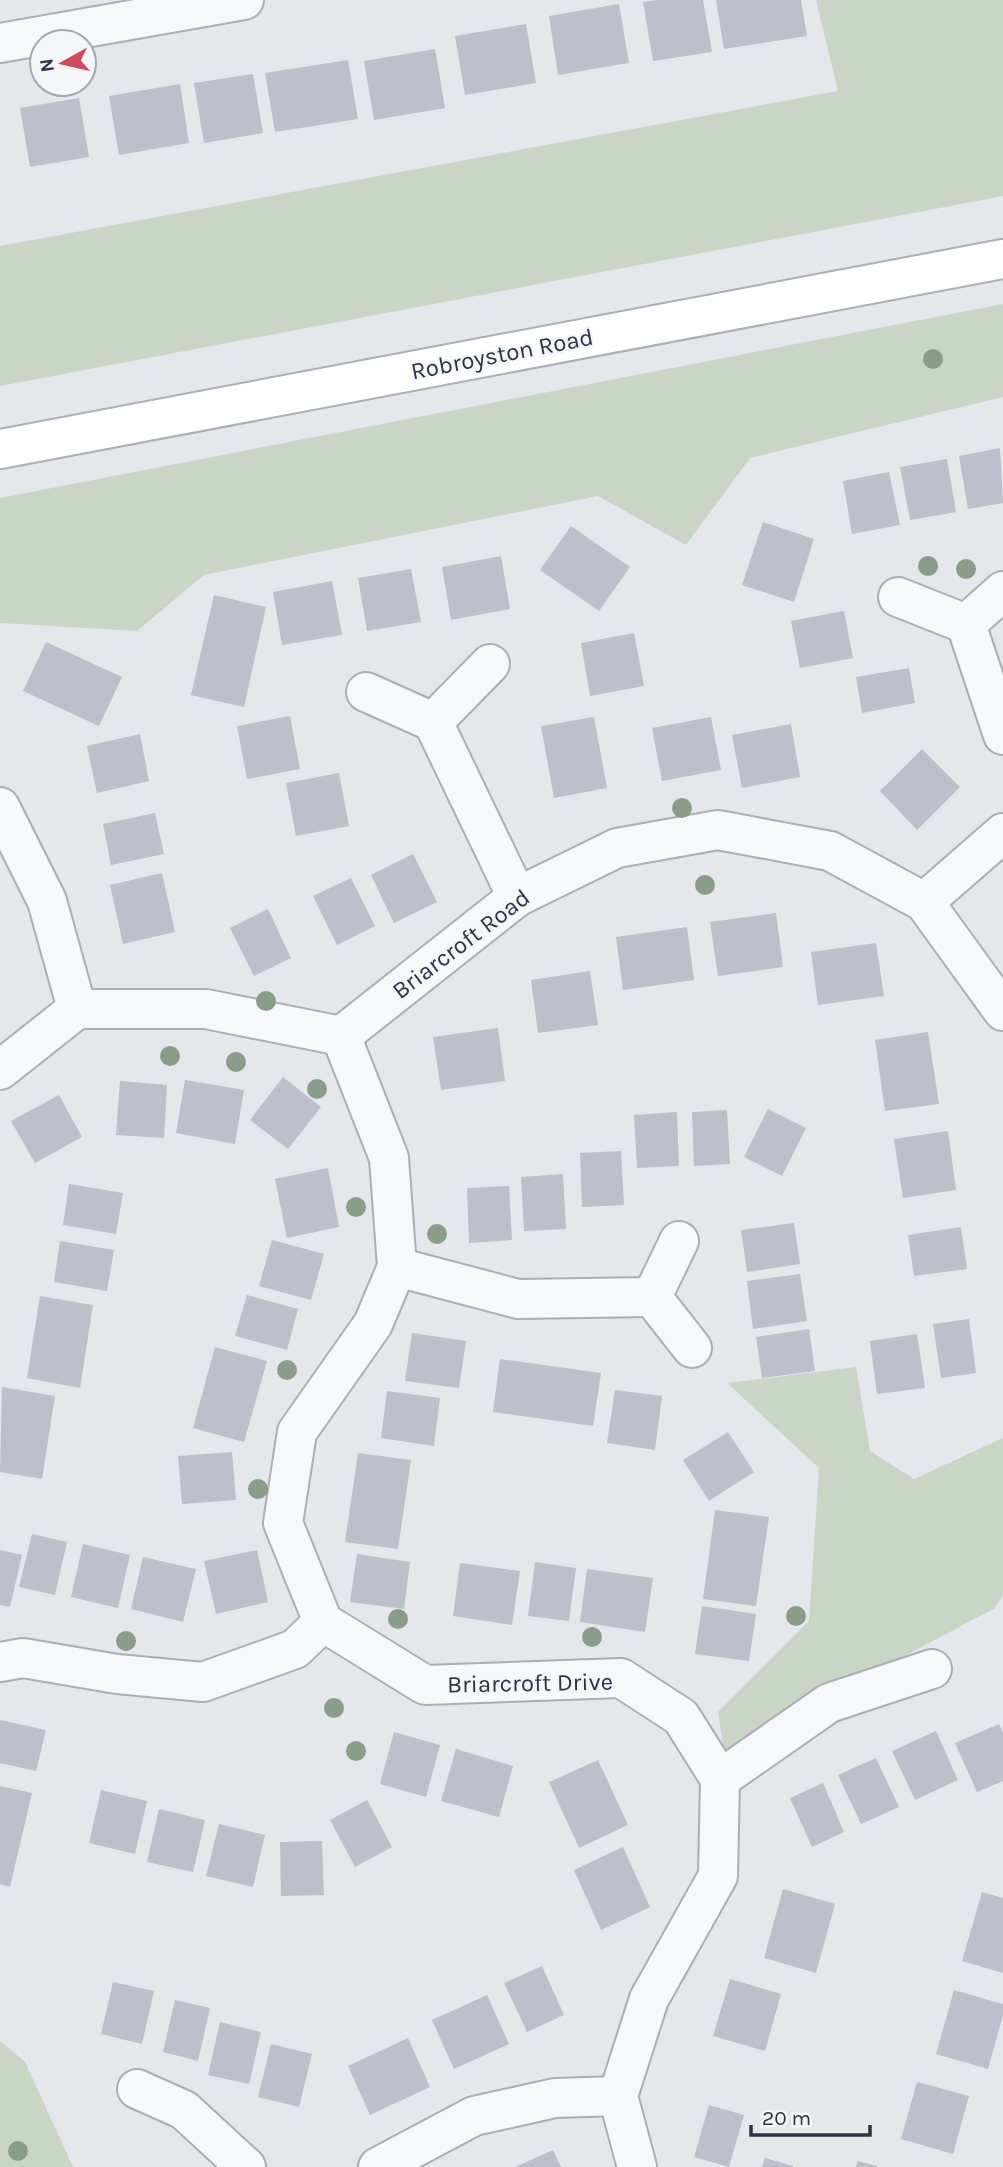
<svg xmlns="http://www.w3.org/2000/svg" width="1003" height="2167" font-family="Karla,sans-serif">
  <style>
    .green { fill: #c9d6c5 }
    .building { fill: #bbc0ca }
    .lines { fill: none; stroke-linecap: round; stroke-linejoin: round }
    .street-casing { stroke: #a9aeb7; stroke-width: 42 }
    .secondary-casing { stroke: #a9aeb7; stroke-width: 42 }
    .street { stroke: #f7f8fa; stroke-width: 38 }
    .secondary { stroke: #fff; stroke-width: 38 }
    .tree { fill: #899d89 }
    .labels { text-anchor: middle; stroke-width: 5; stroke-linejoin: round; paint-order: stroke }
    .street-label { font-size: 24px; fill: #2b3445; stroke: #f4f6f9 }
  </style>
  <rect width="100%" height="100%" fill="#e4e7ec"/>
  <g class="green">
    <path d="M 816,0 L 1003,0 L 1003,196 L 0,386 L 0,246 L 838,91 Z"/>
    <path d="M 1003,304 L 1003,397 L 750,458 L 686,545 L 598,496 L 204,575 L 137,631 L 0,623 L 0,498 Z"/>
    <path d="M 856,1367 L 870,1451 L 914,1479 L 1003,1438 L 1003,1595 L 995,1608 L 724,1752 L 718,1712 L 809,1621 L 819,1468 L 727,1383 Z"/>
    <path d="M 0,2041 L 25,2062 L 73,2167 L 0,2167 Z"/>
  </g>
  <g class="building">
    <path d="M 657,0 L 703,0 L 712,52 L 653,61 L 643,2 Z"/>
    <path d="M 716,0 L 801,0 L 807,36 L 724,49 Z"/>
    <path d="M 619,4 L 629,63 L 558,75 L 549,16 Z"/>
    <path d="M 526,24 L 536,83 L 465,95 L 455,36 Z"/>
    <path d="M 435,49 L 445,108 L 374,120 L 364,61 Z"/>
    <path d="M 348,60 L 358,119 L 275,132 L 265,73 Z"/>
    <path d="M 253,74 L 263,133 L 204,143 L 194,83 Z"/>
    <path d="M 180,84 L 189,143 L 119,155 L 109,96 Z"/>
    <path d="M 79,98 L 89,157 L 30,167 L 20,108 Z"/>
    <path d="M 1000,448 L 1003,503 L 968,509 L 959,456 Z"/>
    <path d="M 947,459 L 956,512 L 910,520 L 900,467 Z"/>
    <path d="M 889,472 L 900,525 L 852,534 L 843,481 Z"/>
    <path d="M 763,522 L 814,539 L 794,602 L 742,585 Z"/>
    <path d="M 571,526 L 630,567 L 599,611 L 540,570 Z"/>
    <path d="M 501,556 L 510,609 L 451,620 L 442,567 Z"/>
    <path d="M 411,569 L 421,622 L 367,631 L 358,578 Z"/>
    <path d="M 332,581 L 342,635 L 282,645 L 273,592 Z"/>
    <path d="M 214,595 L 266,607 L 244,707 L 191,695 Z"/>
    <path d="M 844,611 L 853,658 L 800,668 L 791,621 Z"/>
    <path d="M 634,633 L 644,686 L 590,696 L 581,643 Z"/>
    <path d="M 46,642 L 122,677 L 99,726 L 23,691 Z"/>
    <path d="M 909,668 L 915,703 L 862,713 L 856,677 Z"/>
    <path d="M 290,716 L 300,769 L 247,779 L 237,726 Z"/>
    <path d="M 594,717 L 607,788 L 554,798 L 541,726 Z"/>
    <path d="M 711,717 L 721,770 L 662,781 L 652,728 Z"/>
    <path d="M 791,724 L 800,777 L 742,788 L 732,735 Z"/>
    <path d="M 140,734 L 149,781 L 97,793 L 87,746 Z"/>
    <path d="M 922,749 L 960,787 L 917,830 L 880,791 Z"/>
    <path d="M 339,773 L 349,826 L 296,836 L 286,783 Z"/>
    <path d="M 155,813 L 164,854 L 111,865 L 103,824 Z"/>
    <path d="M 413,854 L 437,902 L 394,923 L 371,875 Z"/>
    <path d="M 162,873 L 175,932 L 123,944 L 110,885 Z"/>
    <path d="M 351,878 L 375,926 L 337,945 L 313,896 Z"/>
    <path d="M 268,909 L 291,958 L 254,976 L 230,928 Z"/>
    <path d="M 776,913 L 783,967 L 718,976 L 710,922 Z"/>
    <path d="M 687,927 L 694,980 L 623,990 L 616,937 Z"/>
    <path d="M 876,943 L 884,996 L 818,1005 L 811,952 Z"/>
    <path d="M 590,971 L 598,1025 L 538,1033 L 531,980 Z"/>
    <path d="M 498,1028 L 505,1081 L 441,1090 L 433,1037 Z"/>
    <path d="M 928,1032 L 939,1104 L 885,1111 L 875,1040 Z"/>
    <path d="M 283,1077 L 321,1107 L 288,1149 L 250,1120 Z"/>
    <path d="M 185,1080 L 244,1090 L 235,1144 L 176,1133 Z"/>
    <path d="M 120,1081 L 167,1085 L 164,1138 L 116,1135 Z"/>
    <path d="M 59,1095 L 82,1137 L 35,1163 L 11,1121 Z"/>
    <path d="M 768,1109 L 806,1128 L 782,1176 L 744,1157 Z"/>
    <path d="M 727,1110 L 730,1164 L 694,1166 L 692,1112 Z"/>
    <path d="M 677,1112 L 679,1166 L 637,1168 L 634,1115 Z"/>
    <path d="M 948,1131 L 956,1190 L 903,1198 L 894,1139 Z"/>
    <path d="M 621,1151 L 624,1205 L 582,1207 L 580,1153 Z"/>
    <path d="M 328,1168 L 339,1227 L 287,1238 L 275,1179 Z"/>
    <path d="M 563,1174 L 566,1229 L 524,1231 L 521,1177 Z"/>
    <path d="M 69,1184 L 123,1193 L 116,1234 L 63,1225 Z"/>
    <path d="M 509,1186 L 512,1240 L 469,1243 L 467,1188 Z"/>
    <path d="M 794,1223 L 800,1264 L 747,1272 L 741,1230 Z"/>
    <path d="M 961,1227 L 967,1269 L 914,1276 L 908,1235 Z"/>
    <path d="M 272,1240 L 324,1254 L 311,1300 L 259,1286 Z"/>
    <path d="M 60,1241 L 114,1250 L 107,1291 L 54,1282 Z"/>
    <path d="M 800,1274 L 807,1321 L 753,1329 L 747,1281 Z"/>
    <path d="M 247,1295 L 298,1309 L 287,1350 L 235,1336 Z"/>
    <path d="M 40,1296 L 93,1305 L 80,1388 L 27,1378 Z"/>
    <path d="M 969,1319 L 976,1373 L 941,1378 L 933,1324 Z"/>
    <path d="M 809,1329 L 815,1371 L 762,1378 L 756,1337 Z"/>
    <path d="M 412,1333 L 466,1341 L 459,1388 L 405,1381 Z"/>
    <path d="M 917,1334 L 925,1388 L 877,1394 L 870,1341 Z"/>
    <path d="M 215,1347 L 267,1361 L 244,1442 L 193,1428 Z"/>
    <path d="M 500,1359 L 601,1373 L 593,1426 L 493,1412 Z"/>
    <path d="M 2,1387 L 55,1396 L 42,1479 L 0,1472 Z"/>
    <path d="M 615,1390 L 662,1396 L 655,1450 L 607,1443 Z"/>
    <path d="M 387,1391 L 440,1398 L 434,1446 L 381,1438 Z"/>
    <path d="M 728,1432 L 754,1472 L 709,1501 L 683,1460 Z"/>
    <path d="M 232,1452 L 236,1500 L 182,1504 L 178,1456 Z"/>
    <path d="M 358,1453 L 411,1460 L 398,1549 L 345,1542 Z"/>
    <path d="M 715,1510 L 769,1517 L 756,1606 L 703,1599 Z"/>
    <path d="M 32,1534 L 67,1542 L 55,1595 L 19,1587 Z"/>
    <path d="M 83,1544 L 130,1555 L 118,1608 L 71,1597 Z"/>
    <path d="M 0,1550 L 22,1555 L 10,1607 L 0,1605 Z"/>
    <path d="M 257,1550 L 268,1602 L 216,1614 L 204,1561 Z"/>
    <path d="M 357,1554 L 410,1562 L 404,1609 L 350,1602 Z"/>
    <path d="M 143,1557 L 196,1569 L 183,1622 L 131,1609 Z"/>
    <path d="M 535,1562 L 576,1568 L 569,1621 L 528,1616 Z"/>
    <path d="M 460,1563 L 520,1571 L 512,1625 L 453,1616 Z"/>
    <path d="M 587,1569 L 653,1578 L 645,1632 L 580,1622 Z"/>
    <path d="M 702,1606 L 756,1614 L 749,1661 L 695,1654 Z"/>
    <path d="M 0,1720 L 46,1730 L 36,1771 L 0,1763 Z"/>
    <path d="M 999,1724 L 1003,1733 L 1003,1781 L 977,1792 L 955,1743 Z"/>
    <path d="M 936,1731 L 958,1780 L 915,1800 L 892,1751 Z"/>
    <path d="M 394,1732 L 440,1745 L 426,1797 L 380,1784 Z"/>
    <path d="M 456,1749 L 513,1766 L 499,1817 L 441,1801 Z"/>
    <path d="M 876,1758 L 899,1807 L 861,1824 L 838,1775 Z"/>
    <path d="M 598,1760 L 628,1825 L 579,1848 L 549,1782 Z"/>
    <path d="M 823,1783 L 844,1832 L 812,1847 L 790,1798 Z"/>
    <path d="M 0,1786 L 32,1793 L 10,1887 L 0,1884 Z"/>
    <path d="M 101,1790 L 147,1801 L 135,1854 L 89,1843 Z"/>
    <path d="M 367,1800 L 392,1847 L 355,1867 L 330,1820 Z"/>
    <path d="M 159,1809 L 205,1820 L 193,1872 L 147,1862 Z"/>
    <path d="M 219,1824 L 265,1835 L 253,1887 L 206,1876 Z"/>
    <path d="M 322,1841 L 324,1895 L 281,1896 L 280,1842 Z"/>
    <path d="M 623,1847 L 650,1907 L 601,1930 L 574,1870 Z"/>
    <path d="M 783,1889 L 835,1904 L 816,1973 L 764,1958 Z"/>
    <path d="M 982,1892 L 1003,1898 L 1003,1973 L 962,1961 Z"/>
    <path d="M 542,1966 L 564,2015 L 527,2032 L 504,1983 Z"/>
    <path d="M 730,1979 L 781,1994 L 765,2051 L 713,2036 Z"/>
    <path d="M 113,1982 L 154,1991 L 142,2044 L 101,2034 Z"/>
    <path d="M 954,1990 L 1003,2004 L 1003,2015 L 988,2069 L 936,2054 Z"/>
    <path d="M 487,1995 L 509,2044 L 454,2069 L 432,2020 Z"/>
    <path d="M 175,2000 L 210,2008 L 198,2061 L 163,2052 Z"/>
    <path d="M 220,2022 L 261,2032 L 249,2084 L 208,2075 Z"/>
    <path d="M 408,2038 L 430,2087 L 370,2115 L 348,2066 Z"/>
    <path d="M 271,2044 L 312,2054 L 299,2107 L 258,2097 Z"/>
    <path d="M 917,2082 L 969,2096 L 953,2154 L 901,2139 Z"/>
    <path d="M 709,2105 L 744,2115 L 729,2167 L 694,2157 Z"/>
    <path d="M 553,2150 L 561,2167 L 515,2167 Z"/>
    <path d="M 765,2158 L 793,2166 L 793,2167 L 762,2167 Z"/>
    <path d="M 858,2161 L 877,2166 L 877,2167 L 856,2167 Z"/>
  </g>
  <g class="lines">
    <defs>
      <g id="street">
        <path d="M 0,43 L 244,0"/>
        <path d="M 898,597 L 966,624 L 1003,591"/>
        <path d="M 966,624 L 1003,735"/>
        <path d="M 366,692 L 433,722 L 490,664"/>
        <path d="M 433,722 L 517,897"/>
        <path d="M 0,807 L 47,901 L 77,1009"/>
        <path d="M 924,902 L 1003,833"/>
        <path d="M 341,1036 L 389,1158 L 397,1267 L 373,1324 L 297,1432 L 283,1523 L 323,1622 L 425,1685 L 621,1678 L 681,1717 L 720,1779 L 718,1876 L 649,1999 L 618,2096 L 637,2167"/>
        <path d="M 0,1070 L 77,1009 L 206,1009 L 341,1036 L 517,897 L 617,848 L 718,830 L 830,851 L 924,902 L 1003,1011"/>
        <path d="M 679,1241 L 652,1297 L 692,1348"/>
        <path d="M 397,1267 L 518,1299 L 652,1297"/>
        <path d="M 0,1662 L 23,1658 L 117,1674 L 203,1682 L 295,1649 L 323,1622"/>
        <path d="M 720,1779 L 829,1703 L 932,1669"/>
        <path d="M 137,2089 L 184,2110 L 246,2167"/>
        <path d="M 378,2167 L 474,2116 L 555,2098 L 618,2096"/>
      </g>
      <path id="secondary" d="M 0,449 L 1003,259"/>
    </defs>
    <use href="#street" class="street-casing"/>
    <use href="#secondary" class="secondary-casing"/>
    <use href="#street" class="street"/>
    <use href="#secondary" class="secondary"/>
  </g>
  <g class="tree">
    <circle cx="933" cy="359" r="10"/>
    <circle cx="928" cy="566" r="10"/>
    <circle cx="966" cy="569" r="10"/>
    <circle cx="682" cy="808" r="10"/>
    <circle cx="705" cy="885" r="10"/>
    <circle cx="266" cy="1001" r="10"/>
    <circle cx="170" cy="1056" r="10"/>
    <circle cx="236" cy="1062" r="10"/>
    <circle cx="317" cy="1089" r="10"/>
    <circle cx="356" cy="1207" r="10"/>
    <circle cx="437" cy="1234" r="10"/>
    <circle cx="287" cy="1370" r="10"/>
    <circle cx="258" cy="1489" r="10"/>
    <circle cx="796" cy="1616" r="10"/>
    <circle cx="398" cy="1619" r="10"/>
    <circle cx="592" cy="1637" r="10"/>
    <circle cx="126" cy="1641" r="10"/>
    <circle cx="334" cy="1708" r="10"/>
    <circle cx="356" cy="1751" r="10"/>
    <circle cx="18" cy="2151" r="10"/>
  </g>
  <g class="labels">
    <g class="street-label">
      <text transform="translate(502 354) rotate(-11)" y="8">Robroyston Road</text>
      <text transform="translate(461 944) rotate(-37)" y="8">Briarcroft Road</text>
      <text transform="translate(530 1683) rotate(-1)" y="8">Briarcroft Drive</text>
    </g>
  </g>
  <g transform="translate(63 63) rotate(262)"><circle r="33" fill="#f4f6f9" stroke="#a4a8b1" stroke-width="2"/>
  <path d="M0-5L12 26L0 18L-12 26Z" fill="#d1495b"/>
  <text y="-10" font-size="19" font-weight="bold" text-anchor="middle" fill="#2b3445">N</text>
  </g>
  <path d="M751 2125v10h119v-10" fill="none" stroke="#2b3445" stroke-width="3.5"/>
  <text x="762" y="2125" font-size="21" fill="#2b3445" stroke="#f4f6f9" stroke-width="5" paint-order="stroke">20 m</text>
</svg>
